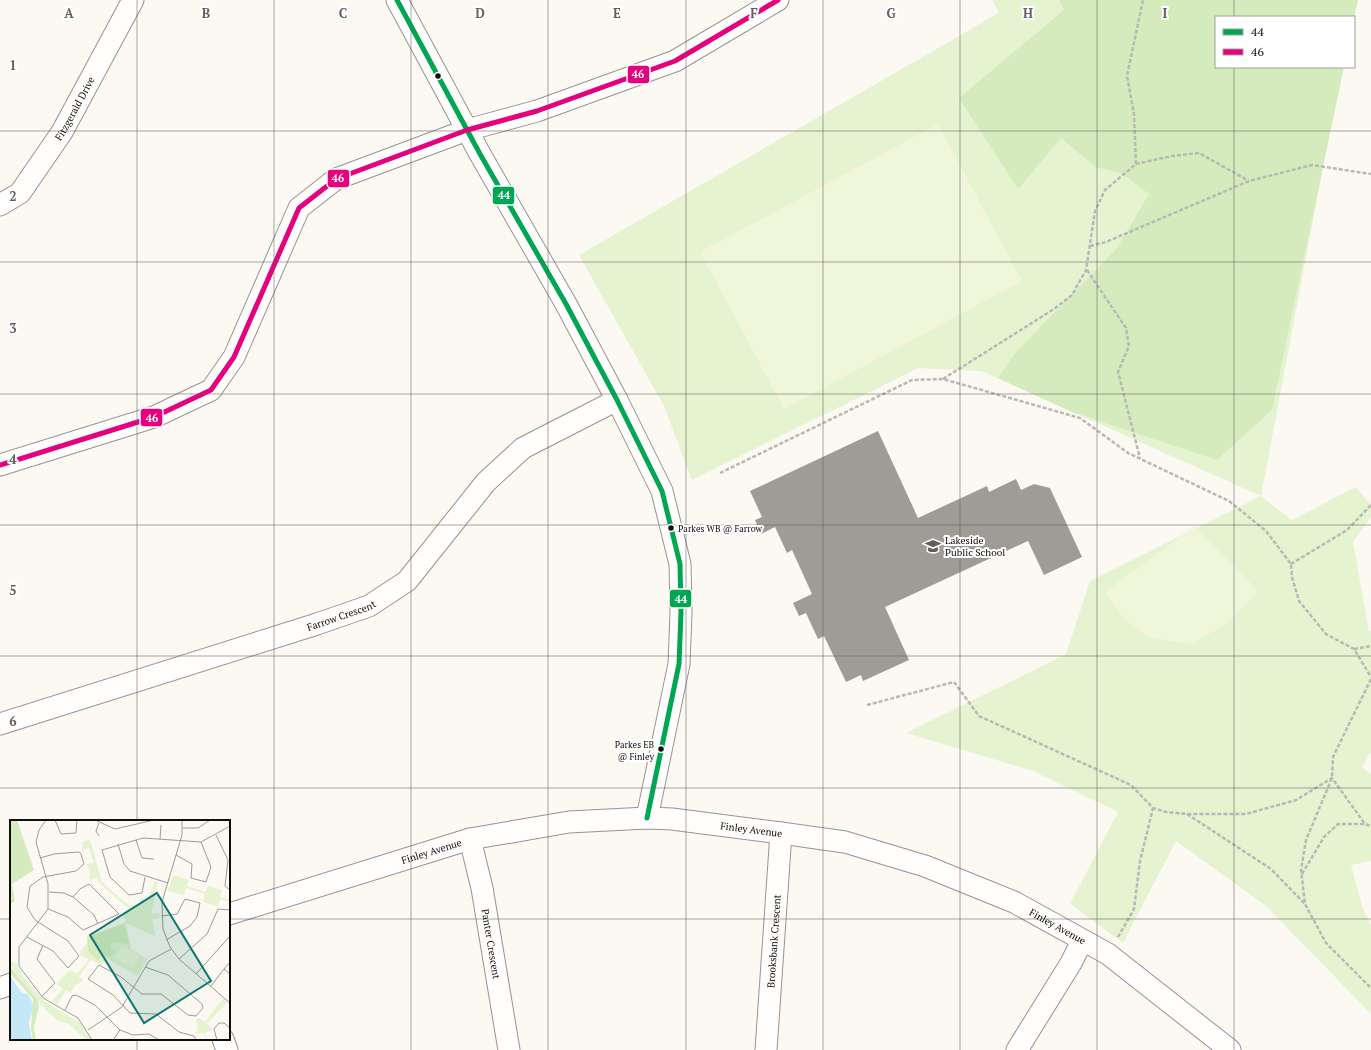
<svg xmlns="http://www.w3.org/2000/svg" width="1371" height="1050" font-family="'PT Serif',serif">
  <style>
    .green { fill: #e6f3d0 }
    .forest { fill: #d6ebbd }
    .pitch { fill: #f0f6da }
    .building { fill: #9f9c98 }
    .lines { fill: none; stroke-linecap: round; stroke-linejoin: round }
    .minor-casing { stroke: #959491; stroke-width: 23 }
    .path { stroke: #b8b8b6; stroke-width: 2.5; stroke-dasharray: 4 2; stroke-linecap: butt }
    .minor { stroke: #fffefd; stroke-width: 21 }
    .bus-1-casing { stroke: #fff; stroke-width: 8 }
    .bus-2-casing { stroke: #fff; stroke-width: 8 }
    .bus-1 { stroke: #00a651; stroke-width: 5 }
    .bus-2 { stroke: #e5007d; stroke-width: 5 }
    .grid { fill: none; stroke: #61605e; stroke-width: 1; stroke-opacity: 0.55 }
    .bus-dot { fill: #0e0e0e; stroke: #fff; stroke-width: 1.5 }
    .labels { text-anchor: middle; stroke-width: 4; stroke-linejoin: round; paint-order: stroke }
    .bus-label { font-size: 9px; fill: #0e0e0e; stroke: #fff; text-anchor: start }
    .street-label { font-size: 10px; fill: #0e0e0e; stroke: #fff }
    .poi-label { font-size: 10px; fill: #0e0e0e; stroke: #fff; text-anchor: start }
    .inset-road { fill: none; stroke: #9d9b97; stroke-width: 1 }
    .view { fill: #0f766e; fill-opacity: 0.15; stroke: #0f766e; stroke-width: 2 }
    .inset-edge { fill: none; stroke: #0e0e0e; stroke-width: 2 }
    .grid-label { font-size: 13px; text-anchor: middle; font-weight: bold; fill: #61605e; stroke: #fff; stroke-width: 4; stroke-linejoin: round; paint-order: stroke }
    .line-badge { stroke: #fff; stroke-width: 1.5 }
    .badge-label { font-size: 11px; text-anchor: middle; font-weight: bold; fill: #fff }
  </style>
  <rect width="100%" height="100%" fill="#fcf9f2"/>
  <path class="green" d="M 992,0 L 1354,0 L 1216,17 L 1216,67 L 1342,67 L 1261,496 L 1292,520 L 1356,487 L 1371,505 L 1371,517 L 1353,542 L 1369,631 L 1371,631 L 1371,752 L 1362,767 L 1371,774 L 1371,861 L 1351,865 L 1363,909 L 1371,925 L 1371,1014 L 1266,906 L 1176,841 L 1123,943 L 1070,904 L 1118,812 L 1033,771 L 906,733 L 1066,654 L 1090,581 L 1261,496 L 981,371 L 918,368 L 692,480 L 664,406 L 579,255 L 999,13 Z"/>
  <path class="forest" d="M 1059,0 L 1358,0 L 1354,18 L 1216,17 L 1216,67 L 1344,67 L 1272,410 L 1217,460 L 1072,412 L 998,378 L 1016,352 L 1117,248 L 1149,194 L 1121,173 L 1095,167 L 1061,138 L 1018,189 L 959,98 L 1064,10 Z"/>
  <g class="pitch">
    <path d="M 938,124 L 1022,281 L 784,409 L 700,252 Z"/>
    <path d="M 1195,526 L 1258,591 L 1224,625 L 1192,644 L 1149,638 L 1124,619 L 1105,592 Z"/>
  </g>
  <path class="building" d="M 878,431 L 918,518 L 987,486 L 989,492 L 1016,479 L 1021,490 L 1034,484 L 1050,488 L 1082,557 L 1044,575 L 1028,541 L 885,607 L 909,660 L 863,681 L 861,675 L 846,682 L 824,636 L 818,639 L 806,613 L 799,616 L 793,603 L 812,594 L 792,550 L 787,553 L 775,527 L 761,534 L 755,520 L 762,517 L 750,491 Z"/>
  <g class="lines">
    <defs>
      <g id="minor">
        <path d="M 397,0 L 480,154 L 566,304 L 617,400 L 662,491 L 680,564 L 681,613 L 679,664 L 647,818"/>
        <path id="s1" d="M 0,205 L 20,193 L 62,132 L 133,0"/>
        <path d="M 0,465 L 154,417 L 211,390 L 234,357 L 299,208 L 336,179 L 467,130 L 537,111 L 675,61 L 778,0"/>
        <path id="s2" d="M 0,724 L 317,624 L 369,606 L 407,581 L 486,482 L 523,448 L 617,400"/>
        <path id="s3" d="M 470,839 L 482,888 L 509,1050"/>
        <path id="s4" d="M 229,914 L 470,839 L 569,822 L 647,818 L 672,819 L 781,833 L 845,842 L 925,866 L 1014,902 L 1108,954 L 1230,1050"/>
        <path d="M 0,988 L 11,984"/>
        <path d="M 223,1039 L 227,1050"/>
        <path id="s5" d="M 766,1050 L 781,833"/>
        <path d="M 1017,1050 L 1071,963 L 1082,941"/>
      </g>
    </defs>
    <use href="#minor" class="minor-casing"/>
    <g class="path">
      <path d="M 1136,164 L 1134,114 L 1127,76 L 1143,0"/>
      <path d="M 1090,246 L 1106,242 L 1249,181 L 1312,165 L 1371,174"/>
      <path d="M 1087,270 L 1126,328 L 1129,346 L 1118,372 L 1140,458"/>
      <path d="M 943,379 L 1054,309 L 1072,295 L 1086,270 L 1095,211 L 1105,190 L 1136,164 L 1172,156 L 1199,153 L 1249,181"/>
      <path d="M 720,473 L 912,380 L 943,379 L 1080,418 L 1128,453 L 1229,501 L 1266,531 L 1291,564 L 1292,577 L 1299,601 L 1326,634 L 1354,649 L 1371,677"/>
      <path d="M 1291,564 L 1347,530 L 1371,505"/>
      <path d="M 1354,649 L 1371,646"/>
      <path d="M 1371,679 L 1333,757 L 1332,778 L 1306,840 L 1301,870 L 1305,904 L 1326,943 L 1371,988"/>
      <path d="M 867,705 L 954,682 L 979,716 L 1131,785 L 1153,808 L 1166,812 L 1187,814 L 1246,814 L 1296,800 L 1332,778 L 1365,824 L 1371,826"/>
      <path d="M 1187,814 L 1271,869 L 1305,904"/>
      <path d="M 1302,874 L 1324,837 L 1338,824 L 1365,824"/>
      <path d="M 1118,937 L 1134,909 L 1140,861 L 1153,808"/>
    </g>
    <use href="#minor" class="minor"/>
    <defs>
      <path id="bus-1" d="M 397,0 L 480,154 L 566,304 L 617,400 L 662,491 L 680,564 L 681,613 L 679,664 L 647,818"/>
      <path id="bus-2" d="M 0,465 L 154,417 L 211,390 L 234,357 L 299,208 L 336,179 L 467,130 L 537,111 L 675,61 L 778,0"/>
    </defs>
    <use href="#bus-1" class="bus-1-casing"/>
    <use href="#bus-2" class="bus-2-casing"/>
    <use href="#bus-1" class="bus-1"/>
    <use href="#bus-2" class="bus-2"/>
  </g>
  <path class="grid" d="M 137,0 L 137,821M 274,0 L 274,1050M 411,0 L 411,1050M 548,0 L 548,1050M 686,0 L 686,1050M 823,0 L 823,1050M 960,0 L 960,1050M 1097,0 L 1097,1050M 1234,0 L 1234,17M 1234,67 L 1234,1050M 0,131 L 1371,131M 0,262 L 1371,262M 0,394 L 1371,394M 0,525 L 1371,525M 0,656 L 1371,656M 0,788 L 1371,788M 0,919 L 11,919M 229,919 L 1371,919M 137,1039 L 137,1050"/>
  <defs>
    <symbol id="school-bare" viewBox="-9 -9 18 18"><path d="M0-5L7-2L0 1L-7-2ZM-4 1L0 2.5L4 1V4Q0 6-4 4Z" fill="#61605e" stroke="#fff" stroke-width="2.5" paint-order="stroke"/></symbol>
  </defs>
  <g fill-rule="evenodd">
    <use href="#school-bare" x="922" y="535" width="22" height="22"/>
  </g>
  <g class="bus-dot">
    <circle cx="438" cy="76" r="3.5"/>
    <circle cx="671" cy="528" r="3.5"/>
    <circle cx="661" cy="749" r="3.5"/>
  </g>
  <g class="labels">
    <g class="bus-label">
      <text x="678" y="532">Parkes WB @ Farrow</text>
      <text x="654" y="748" text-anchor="end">Parkes EB<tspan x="654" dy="12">@ Finley</tspan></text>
    </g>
    <g class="street-label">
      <text dy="4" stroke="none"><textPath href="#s1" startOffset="124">Fitzgerald Drive</textPath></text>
      <text dy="4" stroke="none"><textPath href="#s2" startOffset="358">Farrow Crescent</textPath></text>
      <text dy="4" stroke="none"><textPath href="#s4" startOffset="536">Finley Avenue</textPath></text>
      <text dy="4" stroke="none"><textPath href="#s4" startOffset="212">Finley Avenue</textPath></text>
      <text dy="4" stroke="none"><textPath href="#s4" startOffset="860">Finley Avenue</textPath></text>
      <text dy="4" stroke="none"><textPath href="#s5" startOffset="109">Brooksbank Crescent</textPath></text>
      <text dy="4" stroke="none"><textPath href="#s3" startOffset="107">Panter Crescent</textPath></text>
    </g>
    <g class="poi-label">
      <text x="945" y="544">Lakeside<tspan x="945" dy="12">Public School</tspan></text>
    </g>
  </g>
  <g transform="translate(10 820)">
    <rect width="220" height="220" fill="#fcf9f2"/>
    <path d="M 80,20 L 92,62 L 118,85 L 129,85 L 132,77 L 136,82 L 145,61 L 148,62 L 141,94 L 150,93 L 149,98 L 142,99 L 145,116 L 116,103 L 121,129 L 137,139 L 128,156 L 96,138 L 92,145 L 81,140 L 69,156 L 74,161 L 65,165 L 61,173 L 56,170 L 48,184 L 42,181 L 53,169 L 47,165 L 48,162 L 60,150 L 67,154 L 79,139 L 71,136 L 70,132 L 78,122 L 78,117 L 116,102 L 112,94 L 120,90 L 89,63 L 87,58 L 79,61 L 80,53 L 76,44 L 84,43 L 79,28 L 72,30 L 73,21 ZM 163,55 L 179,60 L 177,66 L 196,72 L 198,66 L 212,70 L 210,77 L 220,80 L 220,82 L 210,79 L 208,86 L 193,82 L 195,74 L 176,68 L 174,75 L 158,71 ZM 0,141 L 7,144 L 13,156 L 34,181 L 70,203 L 80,220 L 76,220 L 59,204 L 48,201 L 34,188 L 0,146 ZM 213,178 L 218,182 L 196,204 L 203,209 L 195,213 L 198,220 L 193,213 L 185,214 L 188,208 L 186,200 L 189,198 L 195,202 Z" fill="#e6f3d0"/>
    <path d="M 0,0 L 7,0 L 24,50 L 2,64 L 5,81 L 0,84 ZM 110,105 L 115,107 L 119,124 L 101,122 L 101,129 L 106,130 L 102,137 L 93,134 L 88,141 L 78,131 L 77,117 ZM 0,147 L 27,179 L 29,186 L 24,207 L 26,220 L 23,220 L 21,209 L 23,179 L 0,153 Z" fill="#d6ebbd"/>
    <path d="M 112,126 L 129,136 L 123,148 L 105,138 Z" fill="#f0f6da"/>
    <path d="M 0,156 L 12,173 L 18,174 L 24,186 L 19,203 L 22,220 L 5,220 L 0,217 Z" fill="#c5e8f9"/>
    <path class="inset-road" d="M 36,0 L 29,10 L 26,22 L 38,64 L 38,89 L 9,127 L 9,146 L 33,178 L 68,198 L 82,220M 45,0 L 51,14 L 66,13 L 67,0M 85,0 L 105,9 L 144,0M 172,0 L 172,15 L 152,82 L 153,109 L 160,127 L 169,139 L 220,183M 173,8 L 188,8 L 200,0M 206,15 L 218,40 L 215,66 L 220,70M 89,16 L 86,11 L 89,3M 150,19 L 151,5M 126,20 L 132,38 L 144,39M 108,24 L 114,44 L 120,51 L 158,63M 166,35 L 182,44 L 181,58 L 196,62 L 201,47 L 191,22M 135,57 L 132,73 L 119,75 L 100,57 L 92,30 L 133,18 L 191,22 L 220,6M 39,72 L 54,73 L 63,77 L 84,95 L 88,104M 38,89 L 58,97 L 73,110 L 109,94 L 79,64 L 70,69 L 63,77M 151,96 L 167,94 L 175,79 L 190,83 L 187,97 L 180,106 L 156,120M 17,117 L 43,131 L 58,148 L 69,136 L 58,121 L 25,100 L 17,87 L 20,66 L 33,57 L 66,51 L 74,44 L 71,34 L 69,32 L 44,34 L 30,38M 169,139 L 197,114 L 208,89 L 220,90M 220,142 L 214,149 L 220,154M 135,147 L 158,155 L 192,184 L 193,188 L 186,196 L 178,195 L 151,174 L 132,174 L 111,157 L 89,145 L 78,159 L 103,175 L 120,193 L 146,194 L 169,212 L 184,216 L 186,220M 186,154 L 220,116M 201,166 L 214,149M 32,176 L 45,163 L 27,139 L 33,125M 55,190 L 62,176 L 66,175 L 85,185 L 110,210 L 123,215 L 139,214 L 149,220M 78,210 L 112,187 L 139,141 L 161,129M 103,220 L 110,210M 207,220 L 204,209 L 209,203 L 214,203 L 220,208"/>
    <path class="view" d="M 147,73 L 201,161 L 134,203 L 80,115 Z"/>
    <rect width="220" height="220" class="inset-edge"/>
  </g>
  <g class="grid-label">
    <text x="69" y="18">A</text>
    <text x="206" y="18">B</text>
    <text x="343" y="18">C</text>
    <text x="480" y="18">D</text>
    <text x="617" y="18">E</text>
    <text x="754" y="18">F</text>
    <text x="891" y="18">G</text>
    <text x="1028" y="18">H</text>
    <text x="1165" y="18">I</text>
    <text x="13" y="70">1</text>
    <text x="13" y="201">2</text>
    <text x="13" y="333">3</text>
    <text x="13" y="464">4</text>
    <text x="13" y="595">5</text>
    <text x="13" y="726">6</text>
  </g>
  <g class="line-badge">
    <rect x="627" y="65" width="23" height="19" rx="4" fill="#e5007d"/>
    <rect x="327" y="169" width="23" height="19" rx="4" fill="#e5007d"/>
    <rect x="492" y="186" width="23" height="19" rx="4" fill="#00a651"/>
    <rect x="140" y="408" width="23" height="19" rx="4" fill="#e5007d"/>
    <rect x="669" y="589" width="23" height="19" rx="4" fill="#00a651"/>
  </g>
  <g class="badge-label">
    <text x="638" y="78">46</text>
    <text x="338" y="182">46</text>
    <text x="504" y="199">44</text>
    <text x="152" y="422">46</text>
    <text x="681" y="603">44</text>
  </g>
  <rect x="1215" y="16" width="140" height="52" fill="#ffffff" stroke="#9f9f9f"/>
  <rect x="1223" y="29" width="20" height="6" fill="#00a651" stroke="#9f9f9f"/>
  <text x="1251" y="36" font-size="12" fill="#0e0e0e">44</text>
  <rect x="1223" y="49" width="20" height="6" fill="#e5007d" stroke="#9f9f9f"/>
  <text x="1251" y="56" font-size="12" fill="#0e0e0e">46</text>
</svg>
